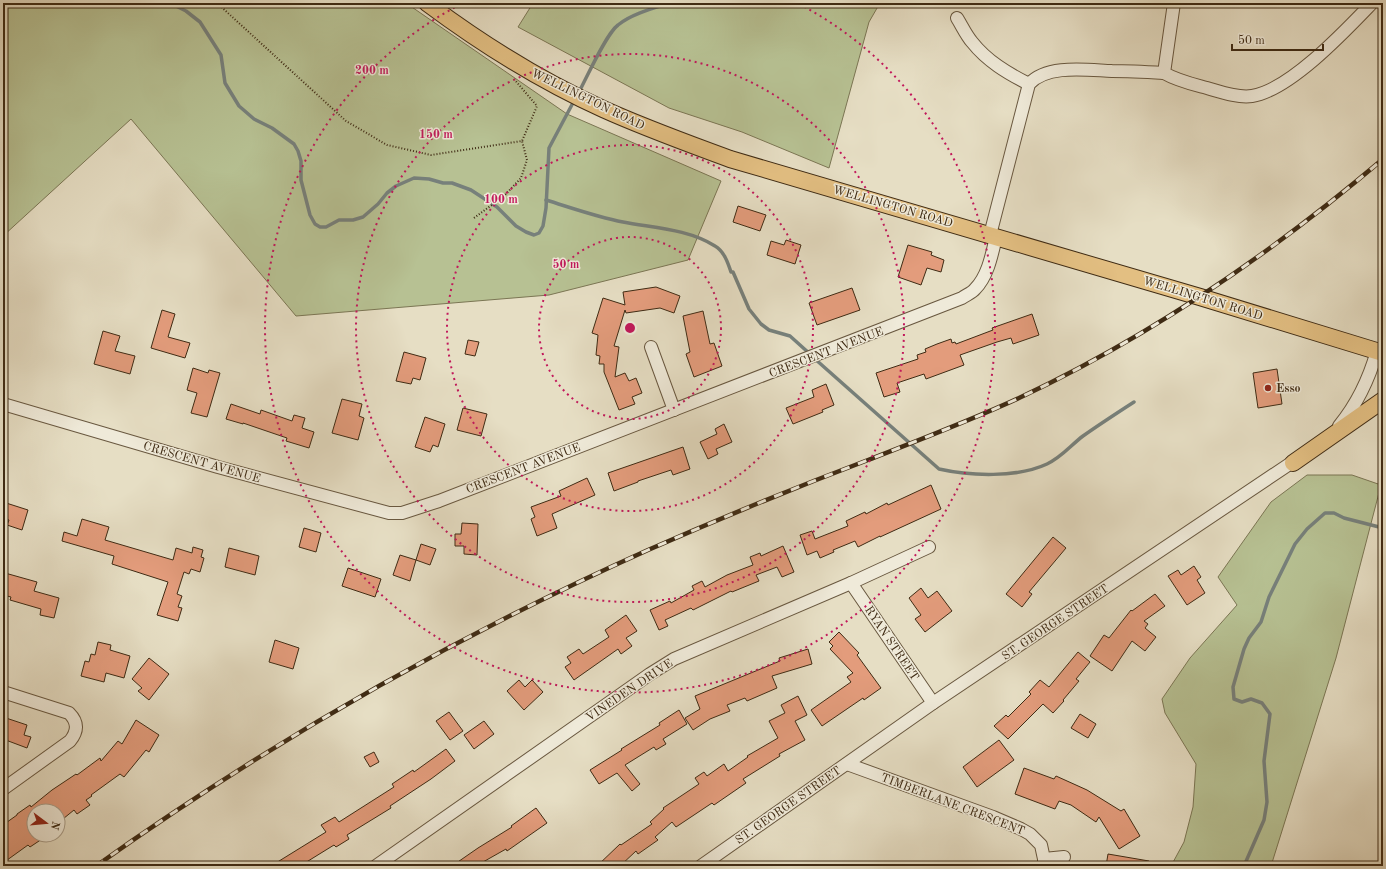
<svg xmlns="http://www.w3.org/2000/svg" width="1386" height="869" font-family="'Old Standard TT',serif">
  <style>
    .green { fill: #b7c193; stroke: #7b7654 }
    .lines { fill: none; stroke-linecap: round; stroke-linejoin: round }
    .stream { stroke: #77807b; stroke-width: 3.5 }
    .building { fill: #e39c7c; stroke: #3f2b14 }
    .minor-casing { stroke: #695840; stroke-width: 14 }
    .major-casing { stroke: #3f2b14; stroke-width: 18 }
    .path { stroke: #3f2b14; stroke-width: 2; stroke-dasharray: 1 2; stroke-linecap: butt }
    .minor { stroke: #efead9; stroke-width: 12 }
    .major { stroke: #e3bf82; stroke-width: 16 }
    .rail-casing { stroke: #3f2b14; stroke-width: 4.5 }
    .rail { stroke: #efead9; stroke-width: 3; stroke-dasharray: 9; stroke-linecap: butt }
    .ring { fill: none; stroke: #c2185b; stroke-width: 2; stroke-dasharray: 2 4 }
    .poi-dot { fill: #8f2418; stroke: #efead9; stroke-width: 1.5 }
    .labels { text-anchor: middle; stroke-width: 3; stroke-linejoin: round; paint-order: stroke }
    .street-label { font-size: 12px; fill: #3f2b14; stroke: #efead9 }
    .poi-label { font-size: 12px; font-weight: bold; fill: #3f2b14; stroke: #efead9; text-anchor: start }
    .centre { fill: #c2185b; stroke: #efead9; stroke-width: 2 }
    .ring-label { font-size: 12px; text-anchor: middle; font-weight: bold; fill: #c2185b; stroke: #efead9; stroke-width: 3; stroke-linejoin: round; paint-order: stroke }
  </style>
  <rect width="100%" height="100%" fill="#e6dec4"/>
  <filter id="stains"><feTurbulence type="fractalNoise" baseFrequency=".005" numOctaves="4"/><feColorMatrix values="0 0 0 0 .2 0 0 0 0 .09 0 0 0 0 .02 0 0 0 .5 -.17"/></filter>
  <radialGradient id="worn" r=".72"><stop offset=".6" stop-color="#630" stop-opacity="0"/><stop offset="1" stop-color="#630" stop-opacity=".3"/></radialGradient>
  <g class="green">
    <path d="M 3,3 L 406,3 L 567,114 L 721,181 L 688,260 L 549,295 L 296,316 L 131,119 L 3,236 Z"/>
    <path d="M 533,3 L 880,3 L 869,22 L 829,168 L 742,132 L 669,108 L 518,27 Z"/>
    <path d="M 1307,475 L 1352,475 L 1381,485 L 1336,658 L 1271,866 L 1171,866 L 1184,842 L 1193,807 L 1196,764 L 1165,713 L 1162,699 L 1190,658 L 1237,605 L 1218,577 L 1271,502 Z"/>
  </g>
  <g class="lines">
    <g class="stream">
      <path d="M 170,3 L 186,11 L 200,22 L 221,55 L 225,83 L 239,106 L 254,119 L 272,128 L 294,144 L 298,151 L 301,161 L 301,180 L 310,215 L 315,224 L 320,227 L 326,227 L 339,220 L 353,220 L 363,217 L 378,204 L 387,193 L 396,186 L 414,178 L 429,179 L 443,183 L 452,183 L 471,190 L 497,207 L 516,226 L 526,232 L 534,235 L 539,233 L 543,226 L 546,208 L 549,148 L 575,99"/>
      <path d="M 3,8 L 9,3"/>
      <path d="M 579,92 C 587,77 606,34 618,25 C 631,14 654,8 670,3"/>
      <path d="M 546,200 C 572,208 597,217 623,222 C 654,228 688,229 715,246 C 724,251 728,263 731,272 L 733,272 L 749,309 L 761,324 L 769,330 L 790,336 L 810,354"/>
      <path d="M 815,359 L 939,469 C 970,476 1017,478 1047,464 C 1062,457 1071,445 1083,436 C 1100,424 1117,413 1134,402"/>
      <path d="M 1244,866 L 1264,820 L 1267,802 L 1264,761 L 1270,714 L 1262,703 L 1251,699 L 1242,702 L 1234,699 L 1233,687 L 1244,649 L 1249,638 L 1261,622 L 1269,597 L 1295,544 L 1307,529 L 1325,513 L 1334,513 L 1344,518 L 1383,528"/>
    </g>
  </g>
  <g class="building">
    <path d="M 738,206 L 766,215 L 760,231 L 733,222 Z"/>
    <path d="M 786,240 L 801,245 L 795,264 L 767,255 L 771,241 L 784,245 Z"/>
    <path d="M 908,245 L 932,252 L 931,255 L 944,260 L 941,272 L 927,268 L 921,285 L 898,277 Z"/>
    <path d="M 656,287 L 680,296 L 674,313 L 660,308 L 626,313 L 625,310 L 614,346 L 619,347 L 615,377 L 625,373 L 629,381 L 636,378 L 642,393 L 632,397 L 635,404 L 619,410 L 604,372 L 604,364 L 599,364 L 600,356 L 596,355 L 598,335 L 592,333 L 603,298 L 625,305 L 623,292 Z"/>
    <path d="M 852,288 L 860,310 L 817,325 L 809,303 Z"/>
    <path d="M 162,310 L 175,314 L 168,337 L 190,343 L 185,358 L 151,348 Z"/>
    <path d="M 703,311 L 710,344 L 714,343 L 722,366 L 694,377 L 686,354 L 690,352 L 683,316 Z"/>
    <path d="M 1032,314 L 1039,335 L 1013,344 L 1011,338 L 997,342 L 960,355 L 964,365 L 926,379 L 924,374 L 897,383 L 900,392 L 884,397 L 876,373 L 918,359 L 917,355 L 926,352 L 925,349 L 937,344 L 951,339 L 952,343 L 955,342 L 956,344 L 993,330 L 992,328 Z"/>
    <path d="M 103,331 L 120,336 L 115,351 L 135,356 L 130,374 L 94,364 Z"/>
    <path d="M 468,340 L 479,342 L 475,356 L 465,354 Z"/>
    <path d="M 404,352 L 426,358 L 420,380 L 413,378 L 411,384 L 396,381 Z"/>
    <path d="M 193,368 L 208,373 L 209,370 L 220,373 L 207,417 L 191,413 L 197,393 L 187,390 Z"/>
    <path d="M 1277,369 L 1282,404 L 1258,408 L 1253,373 Z"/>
    <path d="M 826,384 L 834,405 L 822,410 L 823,412 L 793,424 L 786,408 L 814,397 L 812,390 Z"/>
    <path d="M 342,399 L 362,404 L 359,416 L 364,418 L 358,440 L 332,433 Z"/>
    <path d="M 231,404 L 260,414 L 261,410 L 292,421 L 294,415 L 305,418 L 302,428 L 314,432 L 309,448 L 286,441 L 287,438 L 243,423 L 243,424 L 226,419 Z"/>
    <path d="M 463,408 L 487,414 L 481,436 L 457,430 Z"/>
    <path d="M 425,417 L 445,424 L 438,447 L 433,445 L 430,452 L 415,447 Z"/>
    <path d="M 724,424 L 732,442 L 716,449 L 718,454 L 708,459 L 700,442 L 717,434 L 715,429 Z"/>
    <path d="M 683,447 L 690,469 L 673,475 L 671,470 L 638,481 L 638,482 L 614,491 L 608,473 Z"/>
    <path d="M 587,478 L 595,495 L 552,514 L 557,528 L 537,536 L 531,519 L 535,517 L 531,507 L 561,496 L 559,491 Z"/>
    <path d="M 931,485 L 941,509 L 880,537 L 880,536 L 858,547 L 855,541 L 833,550 L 834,552 L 820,558 L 817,551 L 807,555 L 800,535 L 812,531 L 815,539 L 848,526 L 846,521 L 865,512 L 866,514 L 887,503 L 888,505 Z"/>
    <path d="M 3,502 L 28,510 L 22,530 L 7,525 L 9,520 L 3,518 Z"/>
    <path d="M 82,519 L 109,527 L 105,540 L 173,560 L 176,548 L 192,553 L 193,547 L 203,550 L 201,557 L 204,558 L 200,572 L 191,569 L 189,574 L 184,572 L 177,594 L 182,596 L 178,607 L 182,608 L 178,621 L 157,615 L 168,582 L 112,564 L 114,556 L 62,541 L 64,532 L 77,536 Z"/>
    <path d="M 462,523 L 478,524 L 477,555 L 464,554 L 464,546 L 455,546 L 455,534 L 461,534 Z"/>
    <path d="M 304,528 L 321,533 L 316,552 L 299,547 Z"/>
    <path d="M 1053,537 L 1066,548 L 1029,592 L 1032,594 L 1022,607 L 1006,594 Z"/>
    <path d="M 421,544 L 436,549 L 430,565 L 416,560 L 410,581 L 393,575 L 400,555 L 416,560 Z"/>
    <path d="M 783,546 L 794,572 L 782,577 L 777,567 L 756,575 L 759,581 L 732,592 L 731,591 L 693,610 L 691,608 L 665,620 L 668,626 L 659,630 L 650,610 L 670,601 L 671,603 L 694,590 L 692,586 L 702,581 L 705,587 L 727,575 L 753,565 L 750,557 L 760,553 L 761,556 Z"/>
    <path d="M 229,548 L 259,556 L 255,575 L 225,567 Z"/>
    <path d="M 1194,566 L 1201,577 L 1197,580 L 1205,593 L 1187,605 L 1168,576 L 1178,570 L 1181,575 Z"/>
    <path d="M 348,568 L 381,579 L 375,597 L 342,586 Z"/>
    <path d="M 5,573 L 37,582 L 34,591 L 59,598 L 54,618 L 40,615 L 41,609 L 10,600 L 11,597 L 3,595 L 3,580 Z"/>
    <path d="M 921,588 L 928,598 L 937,591 L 952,611 L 925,632 L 915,619 L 921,615 L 909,598 Z"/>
    <path d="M 1155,594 L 1165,606 L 1144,621 L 1148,624 L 1145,628 L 1156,637 L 1145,651 L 1132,641 L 1112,671 L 1090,656 L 1104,635 L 1109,638 L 1131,610 L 1132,611 Z"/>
    <path d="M 626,615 L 637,631 L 626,638 L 632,646 L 621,654 L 618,649 L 574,680 L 565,667 L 571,663 L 567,657 L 579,649 L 583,654 L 609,637 L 605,630 Z"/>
    <path d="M 839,632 L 859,653 L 857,655 L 881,688 L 864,700 L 863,698 L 822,726 L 811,710 L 851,682 L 847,677 L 853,673 L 830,649 L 833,646 L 829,642 Z"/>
    <path d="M 275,640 L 299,648 L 293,669 L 269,662 Z"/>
    <path d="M 98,642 L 111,645 L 110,650 L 130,656 L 124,678 L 106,673 L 104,682 L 81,676 L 85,661 L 89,662 L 91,654 L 95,655 Z"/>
    <path d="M 808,649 L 812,664 L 772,676 L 777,688 L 747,701 L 745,698 L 727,705 L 730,711 L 710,719 L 693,730 L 685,718 L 700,709 L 695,696 L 780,661 L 779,658 Z"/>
    <path d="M 1078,652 L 1090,662 L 1076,679 L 1079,681 L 1063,700 L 1064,701 L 1053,713 L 1043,704 L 1008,739 L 994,726 L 1006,715 L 1008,717 L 1031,694 L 1029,692 L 1040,680 L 1049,687 Z"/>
    <path d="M 149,658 L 169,674 L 149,700 L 138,691 L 142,688 L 132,679 Z"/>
    <path d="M 519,680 L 525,687 L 532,680 L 543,692 L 524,710 L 507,691 Z"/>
    <path d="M 798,696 L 807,715 L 795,721 L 805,740 L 779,754 L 780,756 L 743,779 L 746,783 L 714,805 L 712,803 L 676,827 L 672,822 L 655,837 L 658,840 L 638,854 L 636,851 L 620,866 L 597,866 L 620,844 L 621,845 L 652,824 L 650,822 L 664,809 L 663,808 L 699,784 L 695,778 L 704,772 L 707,776 L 724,764 L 728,771 L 748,757 L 747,756 L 778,738 L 769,721 L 785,713 L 781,705 Z"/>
    <path d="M 679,710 L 687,724 L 663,739 L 666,744 L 656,750 L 654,747 L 625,765 L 640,784 L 632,791 L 617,773 L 599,784 L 590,770 L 622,750 L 621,749 L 660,725 L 659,723 Z"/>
    <path d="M 449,712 L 463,731 L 450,740 L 436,721 Z"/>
    <path d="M 1080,714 L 1096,724 L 1088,738 L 1071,728 Z"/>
    <path d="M 3,717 L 27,725 L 24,735 L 31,737 L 27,748 L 3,739 Z"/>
    <path d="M 136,720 L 159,735 L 149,752 L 146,750 L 124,777 L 120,774 L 91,795 L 92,796 L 86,800 L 90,805 L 77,814 L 74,810 L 58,823 L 58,811 L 33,811 L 34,835 L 48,835 L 30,847 L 28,845 L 3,863 L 3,825 L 17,815 L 17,814 L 30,805 L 31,807 L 52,790 L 76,774 L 77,775 L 100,758 L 101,761 L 118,741 L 122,744 Z"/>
    <path d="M 484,721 L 494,734 L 474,749 L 464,735 Z"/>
    <path d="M 999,740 L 1014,760 L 977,787 L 963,767 Z"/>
    <path d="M 446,749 L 455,761 L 431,779 L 390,806 L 391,808 L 347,835 L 349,839 L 336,847 L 334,845 L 300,866 L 271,866 L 326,832 L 321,825 L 335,817 L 339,822 L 394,787 L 392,784 L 413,770 L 414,772 Z"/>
    <path d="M 374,752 L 379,762 L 370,767 L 364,757 Z"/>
    <path d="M 1024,768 L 1054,779 L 1056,776 L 1087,790 L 1121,811 L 1124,809 L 1140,836 L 1119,849 L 1099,817 L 1096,822 L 1071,805 L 1059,801 L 1055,809 L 1015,794 Z"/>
    <path d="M 536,808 L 547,823 L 507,851 L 506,849 L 483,862 L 486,866 L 452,866 L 478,848 L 512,827 L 511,826 Z"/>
    <path d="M 1108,854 L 1149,861 L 1148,866 L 1106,866 Z"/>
  </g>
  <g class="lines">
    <defs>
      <g id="minor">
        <path d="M 1174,3 L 1164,73 C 1178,81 1192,84 1207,88 C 1221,92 1238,98 1252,96 C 1290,90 1346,30 1372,3"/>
        <path d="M 957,18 C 962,26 966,35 972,42 C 987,61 1007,73 1029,84"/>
        <path d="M 990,235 L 1029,84 C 1047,64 1087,70 1112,71 C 1129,71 1147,72 1164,73"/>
        <path d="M 651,347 L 674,410"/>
        <path d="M 3,404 L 218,467 L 389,513 L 402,513 L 439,501 L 962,298 C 966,295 972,293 975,289 C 988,276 992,254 996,237"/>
        <path d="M 1339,426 C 1358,403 1369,379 1377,351"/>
        <path d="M 851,583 L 933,703"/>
        <path d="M 3,692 L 69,713 C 78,722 78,731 70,741 L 3,789"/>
        <path d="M 847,764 L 993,817 L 1021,829 L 1030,834 L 1041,845 L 1044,859 L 1044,866"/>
        <path d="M 1044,859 L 1064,857"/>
        <path d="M 376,866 L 623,693 L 650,674 L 674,659 L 851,583 L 929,547"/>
        <path d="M 701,866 L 933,703 L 1300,457"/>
      </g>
      <g id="major">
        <path d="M 427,3 C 482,44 541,81 603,109 C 645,128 687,143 730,159 L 1200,297 L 1383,353"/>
        <path d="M 1293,463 L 1383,400"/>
      </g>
    </defs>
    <use href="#minor" class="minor-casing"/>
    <use href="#major" class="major-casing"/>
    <g class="path">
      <path d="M 217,3 L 346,121 L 387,145 L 431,155 L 522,141 L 537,106 L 514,79"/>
      <path d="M 474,218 L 504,196 L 521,178 L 527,160 L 522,141"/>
    </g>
    <use href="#minor" class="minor"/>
    <use href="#major" class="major"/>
    <defs>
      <path id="rail" d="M 96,866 C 269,743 454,637 648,550 C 721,518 794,488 868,460 C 919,440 969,421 1019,398 C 1151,336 1272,253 1383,159"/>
    </defs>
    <use href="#rail" class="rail-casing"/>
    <use href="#rail" class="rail"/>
  </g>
  <g class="ring">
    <circle cx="630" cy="328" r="91"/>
    <circle cx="630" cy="328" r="183"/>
    <circle cx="630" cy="328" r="274"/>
    <path d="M799 4A365 365 0 1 1 461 4"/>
  </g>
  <circle class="poi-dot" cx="1268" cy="388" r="4"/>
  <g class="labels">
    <g class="street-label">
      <text transform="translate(588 99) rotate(26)" y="4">WELLINGTON ROAD</text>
      <text transform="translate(893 206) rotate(16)" y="4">WELLINGTON ROAD</text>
      <text transform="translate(1203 298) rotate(17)" y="4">WELLINGTON ROAD</text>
      <text transform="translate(826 352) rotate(-21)" y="4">CRESCENT AVENUE</text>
      <text transform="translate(202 462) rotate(16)" y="4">CRESCENT AVENUE</text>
      <text transform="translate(523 468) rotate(-21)" y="4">CRESCENT AVENUE</text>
      <text transform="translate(1055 622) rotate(-34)" y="4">ST. GEORGE STREET</text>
      <text transform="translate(892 643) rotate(56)" y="4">RYAN STREET</text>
      <text transform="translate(629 690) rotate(-34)" y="4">VINEDEN DRIVE</text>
      <text transform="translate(953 804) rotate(21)" y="4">TIMBERLANE CRESCENT</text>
      <text transform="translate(788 805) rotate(-35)" y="4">ST. GEORGE STREET</text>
    </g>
    <g class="poi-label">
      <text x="1276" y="392">Esso</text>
    </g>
  </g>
  <circle cx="630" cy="328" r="6" class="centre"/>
  <g class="ring-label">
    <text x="372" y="74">200 m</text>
    <text x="436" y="138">150 m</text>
    <text x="501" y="203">100 m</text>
    <text x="566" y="268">50 m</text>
  </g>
  <rect width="1386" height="869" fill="none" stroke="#e6dec4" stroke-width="16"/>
  <rect x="4" y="4" width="1378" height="861" fill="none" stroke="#3f2b14" stroke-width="2"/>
  <rect x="8" y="8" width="1370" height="853" fill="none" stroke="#3f2b14"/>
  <g transform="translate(46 823) rotate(106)"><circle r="19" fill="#efead9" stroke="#a99e8a"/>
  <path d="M0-3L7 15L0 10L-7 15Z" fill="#8f2418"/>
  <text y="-6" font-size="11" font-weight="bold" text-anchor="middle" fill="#3f2b14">N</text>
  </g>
  <path d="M1232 44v6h91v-6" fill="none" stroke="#3f2b14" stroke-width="2"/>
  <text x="1238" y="44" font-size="12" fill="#3f2b14" stroke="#efead9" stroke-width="3" paint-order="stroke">50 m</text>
  <rect width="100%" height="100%" filter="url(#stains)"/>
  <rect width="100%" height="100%" fill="url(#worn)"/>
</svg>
